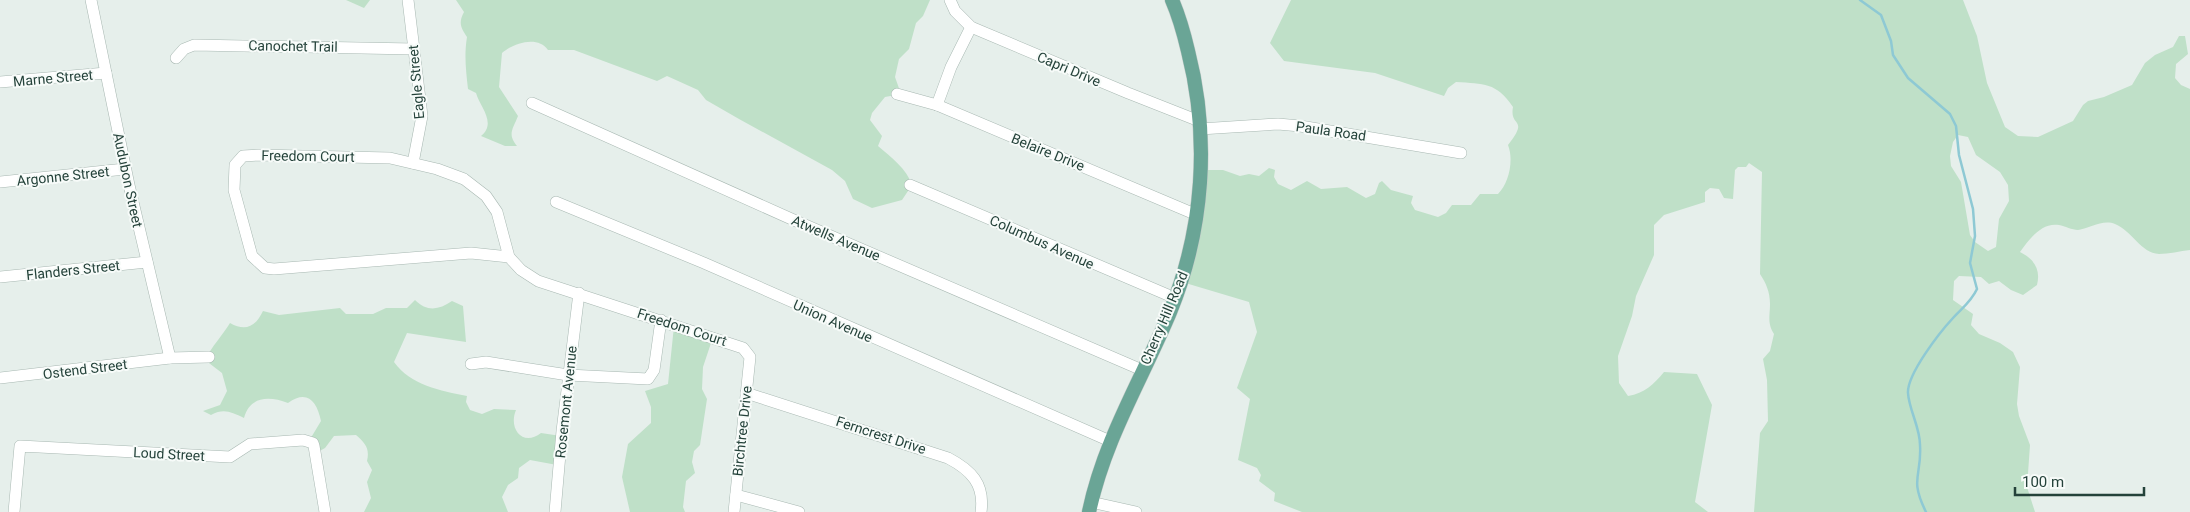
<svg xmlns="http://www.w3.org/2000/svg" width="2190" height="512" font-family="Roboto,sans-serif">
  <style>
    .green { fill: #bfe0c8; fill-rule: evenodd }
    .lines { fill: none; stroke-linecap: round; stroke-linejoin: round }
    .stream { stroke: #8ec9d4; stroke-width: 2.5 }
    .minor-casing { stroke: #a8b8b2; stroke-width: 12 }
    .major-casing { stroke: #c2cac8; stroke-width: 15 }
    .minor { stroke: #fff; stroke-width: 11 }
    .major { stroke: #6aa596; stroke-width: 14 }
    .labels { text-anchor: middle; stroke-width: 4; stroke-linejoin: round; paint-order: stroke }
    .street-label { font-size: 14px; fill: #24423a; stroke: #f7fbf9 }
  </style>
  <rect width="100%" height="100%" fill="#e6efeb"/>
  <g class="green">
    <path d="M 346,0 L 370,0 L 364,8 Z"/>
    <path d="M 456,0 L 930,0 L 923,16 L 916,23 L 909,49 L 899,59 L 895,77 L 901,94 L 885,97 L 872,113 L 870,120 L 882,136 L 878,146 C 891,157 907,169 912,185 L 902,200 L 872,208 L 853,199 L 845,181 L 832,170 L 739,119 L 706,100 L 698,90 L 667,76 L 657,81 L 574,50 L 548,50 C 538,35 513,43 502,53 L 499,87 L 518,116 C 513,129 507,134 517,146 L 505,146 L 481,136 C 497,123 480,107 476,93 L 468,89 C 466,70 464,56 467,37 C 461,28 458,23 464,12 Z"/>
    <path d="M 1291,0 L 1963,0 L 1977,36 L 1987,83 L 2005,127 L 2018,136 L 2038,137 L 2073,121 L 2083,105 L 2088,101 L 2104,97 L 2132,85 L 2145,63 L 2155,55 L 2173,47 L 2179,36 L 2185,36 L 2188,54 L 2176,64 L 2175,78 L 2181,85 L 2190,89 L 2190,250 C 2180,251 2169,254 2159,254 C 2141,253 2132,231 2115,224 C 2103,219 2090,228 2078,230 C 2072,230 2065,226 2059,225 C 2041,222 2029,240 2020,252 C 2034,259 2041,269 2037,285 L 2023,295 L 2011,290 L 1999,281 L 1989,284 L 1981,277 L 1959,276 L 1954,281 L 1953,300 L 1973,314 L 1971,325 L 1979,334 L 2000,343 L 2013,352 L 2020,367 L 2017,404 L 2019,416 L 2030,445 L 2027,487 L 2035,512 L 1754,512 L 1760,433 L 1768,421 L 1767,380 L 1763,359 L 1770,351 L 1774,334 C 1767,323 1770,316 1770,304 C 1770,292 1766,283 1760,274 L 1762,172 L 1749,163 L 1746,167 L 1738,167 L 1735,170 L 1733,199 L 1724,198 L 1719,189 L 1710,188 L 1705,192 L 1705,202 L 1664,215 L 1654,225 L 1654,255 L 1636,296 L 1632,316 L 1618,356 L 1619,383 L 1628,396 C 1645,393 1653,385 1664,372 L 1697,374 L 1712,405 L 1695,502 L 1708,512 L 1302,512 L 1274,501 L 1275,493 L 1259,481 L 1261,475 L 1257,468 L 1238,460 L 1250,399 L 1237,388 L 1257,332 L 1249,302 L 1182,282 L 1206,170 L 1223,170 L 1240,176 L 1249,174 L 1259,176 L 1269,168 L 1275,170 L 1274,177 L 1278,184 L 1291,190 L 1307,181 L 1321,189 L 1347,187 L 1366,198 L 1375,194 L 1379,183 L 1382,181 L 1391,190 L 1413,196 L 1411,203 L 1415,210 L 1438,217 L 1446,213 L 1452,205 L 1471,205 L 1480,194 L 1498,194 C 1509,183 1514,160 1508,145 C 1530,117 1509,128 1513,107 C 1496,82 1484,84 1456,82 L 1448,88 L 1444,96 L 1375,73 L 1284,61 L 1270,43 ZM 1958,135 L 1968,137 L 1976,155 L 2000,172 L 2008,185 L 2009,201 L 1999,219 L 1996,247 L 1988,251 L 1975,242 L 1970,235 L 1961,182 L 1951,166 L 1950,156 L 1953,142 Z"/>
    <path d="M 415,300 C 427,312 439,310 452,301 L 463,306 L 466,342 L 407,333 L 394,362 C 410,385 441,391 467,396 L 466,402 L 470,410 L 482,414 L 494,409 L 516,410 C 508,429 523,447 541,433 L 561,436 L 557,465 L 530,460 L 519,468 L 518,478 L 508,485 L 502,497 L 508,512 L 364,512 L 371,498 L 367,482 L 372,470 L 367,461 C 370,448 365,443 356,435 L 334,436 L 325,448 L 316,453 L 309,441 L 321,421 C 317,401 307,389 288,403 C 269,396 250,396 244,418 C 231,412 224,408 211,415 L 203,411 L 220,405 L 227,391 L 222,373 L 205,360 C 212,346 222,336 230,323 C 246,332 256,326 263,311 L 279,315 L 340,308 L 346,314 L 373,314 L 386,308 L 407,308 Z"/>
    <path d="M 674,326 L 713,337 L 703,367 L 702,389 L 707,399 L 700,445 L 694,451 L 692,462 L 695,473 L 686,481 L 683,507 L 685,512 L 630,512 L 622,477 L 628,444 L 651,423 L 651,407 L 645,391 L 668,384 Z"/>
  </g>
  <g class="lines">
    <path class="stream" d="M 1860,0 L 1881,15 L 1891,41 L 1893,55 L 1908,78 L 1950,114 L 1956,126 L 1959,155 L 1973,209 L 1975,236 L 1970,263 L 1977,289 C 1971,302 1962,308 1953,318 C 1940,332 1907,374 1908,393 C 1909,410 1920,427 1920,445 C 1922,477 1909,478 1926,512"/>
    <defs>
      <g id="minor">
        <path d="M 91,0 L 129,185 L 170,358"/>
        <path d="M 408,0 L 422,116 L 413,163"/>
        <path d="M 950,0 L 955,11 L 971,27 L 1128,93 L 1199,121"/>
        <path d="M 176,58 L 184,49 L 194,45 L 414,49"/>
        <path d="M 0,82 L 106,73"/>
        <path d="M 897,94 L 937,105 L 1197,215"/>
        <path d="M 532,103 L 796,221 L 1142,370"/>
        <path d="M 937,105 L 951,67 L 971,27"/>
        <path d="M 1200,129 L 1278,124 L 1300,126 L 1461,153"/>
        <path d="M 0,182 L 125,169"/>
        <path d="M 910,185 L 1175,298"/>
        <path d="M 556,202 L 704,263 L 1110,441"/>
        <path d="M 509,257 L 471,253 L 274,269 L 265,268 L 252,256 L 234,190 L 235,165 L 243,156 L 259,155 L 390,158 L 437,169 L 464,179 L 486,196 L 497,212 L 509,257 L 521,270 L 538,281 L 743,348 L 750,357 L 734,512"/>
        <path d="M 0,277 L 147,262"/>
        <path d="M 471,364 L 486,362 L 568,375 L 648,379 L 654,370 L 661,320"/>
        <path d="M 0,378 L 170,358 L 209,357"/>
        <path d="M 746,393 L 948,458 C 971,470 985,484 981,512"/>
        <path d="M 736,495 L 799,512"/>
        <path d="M 1091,502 L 1136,512"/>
        <path d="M 14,512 L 20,446 L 230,457 L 250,444 L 303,440 L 313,443 L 314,446 L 325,512"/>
        <path d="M 555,512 L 562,431 L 579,293"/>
      </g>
      <path id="major" d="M 1089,512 C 1104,440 1142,379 1170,312 C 1204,229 1210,137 1188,51 C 1184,34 1179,16 1172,0"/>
    </defs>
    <use href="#minor" class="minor-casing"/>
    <use href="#major" class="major-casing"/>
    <use href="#minor" class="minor"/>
    <use href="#major" class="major"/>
  </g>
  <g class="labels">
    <g class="street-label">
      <text transform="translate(293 46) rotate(1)" y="5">Canochet Trail</text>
      <text transform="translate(1069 69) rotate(23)" y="5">Capri Drive</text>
      <text transform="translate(53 78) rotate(-5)" y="5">Marne Street</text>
      <text transform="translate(416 82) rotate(-95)" y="5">Eagle Street</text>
      <text transform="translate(1331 131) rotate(8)" y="5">Paula Road</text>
      <text transform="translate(1048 152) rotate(22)" y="5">Belaire Drive</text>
      <text transform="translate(308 156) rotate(1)" y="5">Freedom Court</text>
      <text transform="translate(63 176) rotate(-6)" y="5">Argonne Street</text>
      <text transform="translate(128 180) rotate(78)" y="5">Audubon Street</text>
      <text transform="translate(836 238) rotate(23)" y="5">Atwells Avenue</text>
      <text transform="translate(1042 242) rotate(24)" y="5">Columbus Avenue</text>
      <text transform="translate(73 270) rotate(-6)" y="5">Flanders Street</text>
      <text transform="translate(1164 318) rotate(-67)" y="5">Cherry Hill Road</text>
      <text transform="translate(833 321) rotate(24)" y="5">Union Avenue</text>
      <text transform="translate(682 327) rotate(18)" y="5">Freedom Court</text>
      <text transform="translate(85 369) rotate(-7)" y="5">Ostend Street</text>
      <text transform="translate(566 402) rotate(-84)" y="5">Rosemont Avenue</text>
      <text transform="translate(742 431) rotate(-84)" y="5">Birchtree Drive</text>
      <text transform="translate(881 435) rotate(18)" y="5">Ferncrest Drive</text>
      <text transform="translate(169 454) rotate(3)" y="5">Loud Street</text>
    </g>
  </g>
  <path d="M2015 487v8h129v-8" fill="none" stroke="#24423a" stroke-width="2.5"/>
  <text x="2022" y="487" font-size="15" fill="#24423a" stroke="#f7fbf9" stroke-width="4" paint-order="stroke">100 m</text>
</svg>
